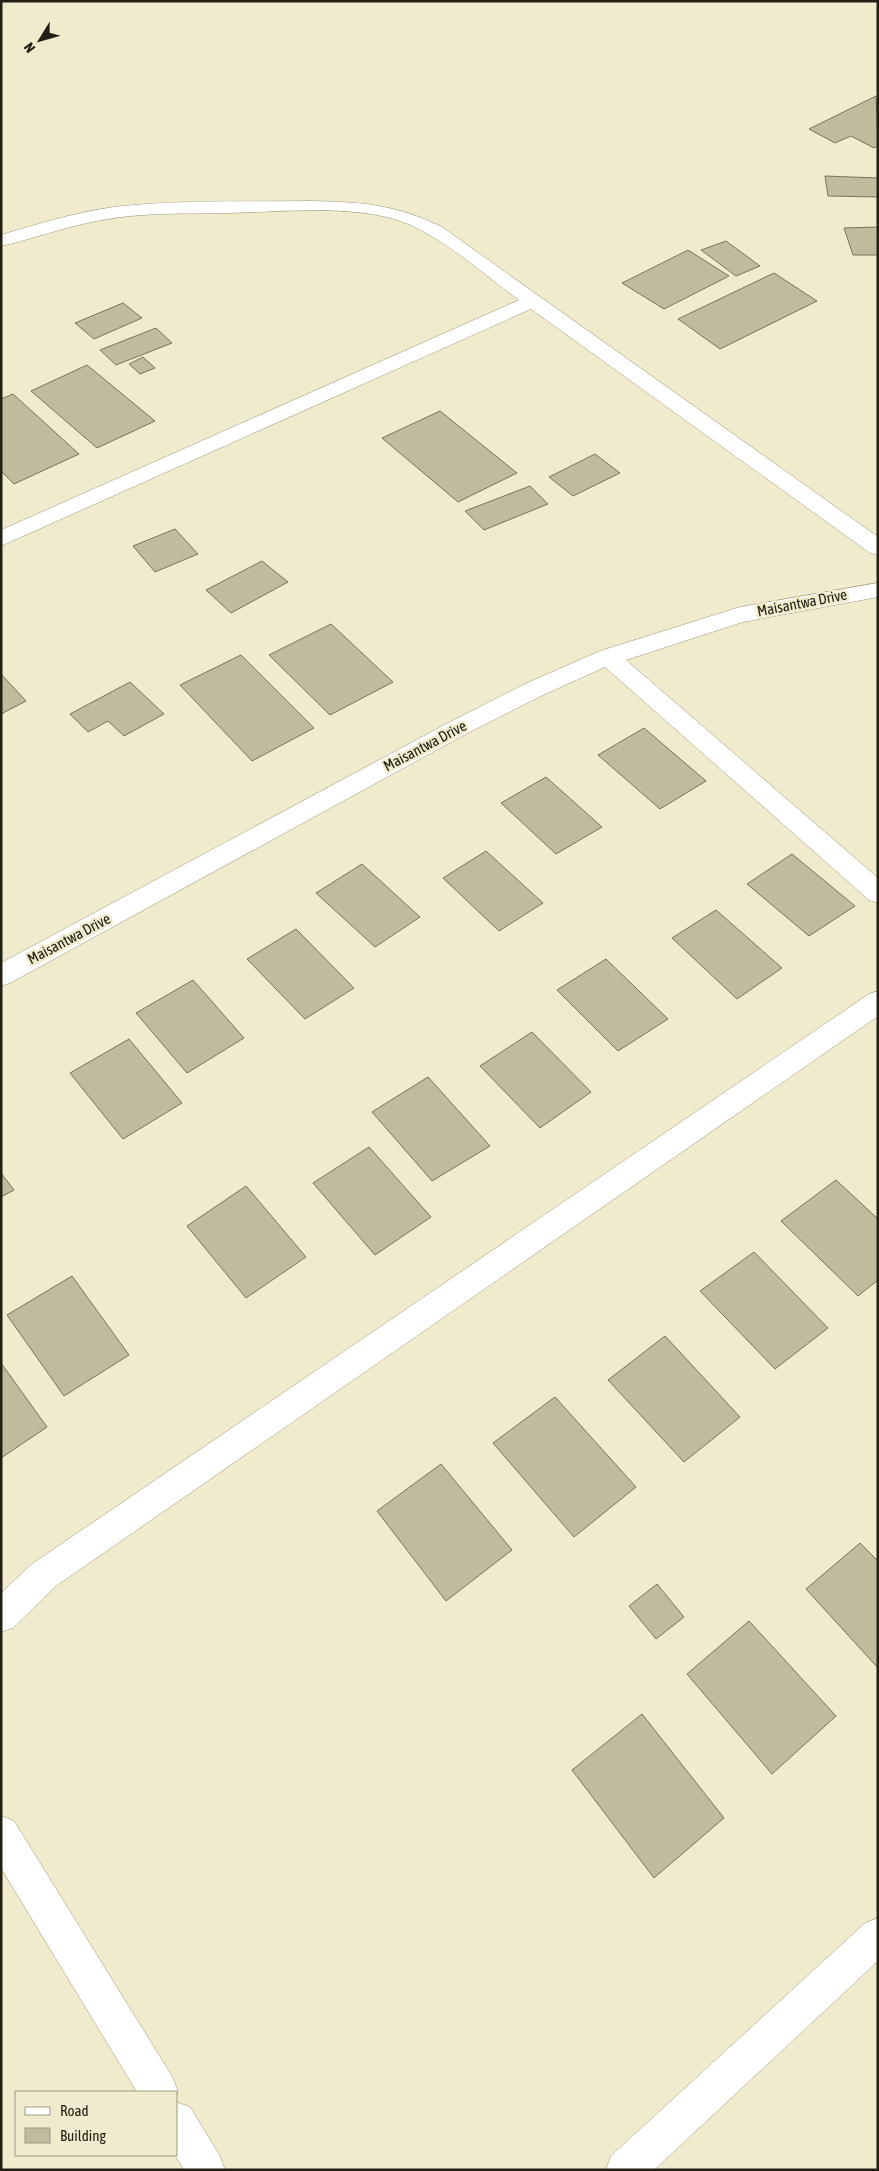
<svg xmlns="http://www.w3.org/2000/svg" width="879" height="2171" font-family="'Asap Condensed',sans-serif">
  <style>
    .building { fill: #c0bb9d; stroke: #797458 }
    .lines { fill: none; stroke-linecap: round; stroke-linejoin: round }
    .minor-casing { stroke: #9c977a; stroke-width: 1 }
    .minor { fill: #fff; fill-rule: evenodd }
    .labels { text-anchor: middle; stroke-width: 5; stroke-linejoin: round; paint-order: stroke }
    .street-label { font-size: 15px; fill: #222014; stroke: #f0ebcc }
  </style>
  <rect width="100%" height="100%" fill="#f0ebcc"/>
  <g class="building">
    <path d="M 876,96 L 878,146 L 874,148 L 851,136 L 835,143 L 809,129 Z"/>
    <path d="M 825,176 L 878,178 L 878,197 L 828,196 Z"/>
    <path d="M 878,227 L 878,255 L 853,255 L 844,228 Z"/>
    <path d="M 726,241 L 760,266 L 736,276 L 701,250 Z"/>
    <path d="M 688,250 L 729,276 L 664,309 L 622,283 Z"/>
    <path d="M 774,273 L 817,301 L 720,349 L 678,319 Z"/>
    <path d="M 123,303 L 142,318 L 94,339 L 75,323 Z"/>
    <path d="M 156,328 L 172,343 L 116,365 L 100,350 Z"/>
    <path d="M 143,357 L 155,368 L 140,374 L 129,364 Z"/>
    <path d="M 87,365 L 155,421 L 97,448 L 31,391 Z"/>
    <path d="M 13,394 L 79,454 L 14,484 L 1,471 L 1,399 Z"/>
    <path d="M 440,411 L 517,473 L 458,502 L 382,438 Z"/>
    <path d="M 595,454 L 620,473 L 573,496 L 549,477 Z"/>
    <path d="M 530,486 L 548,504 L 484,530 L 465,511 Z"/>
    <path d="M 175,529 L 198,554 L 155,572 L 133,546 Z"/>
    <path d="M 262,561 L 288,582 L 231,613 L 206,590 Z"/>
    <path d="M 331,624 L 393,682 L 330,715 L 269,655 Z"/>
    <path d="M 241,655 L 314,728 L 252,761 L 180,685 Z"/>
    <path d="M 1,674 L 26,701 L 1,714 Z"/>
    <path d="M 130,682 L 164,714 L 124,736 L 108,721 L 88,732 L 70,714 Z"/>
    <path d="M 644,728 L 706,781 L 660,809 L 598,755 Z"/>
    <path d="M 546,777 L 602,827 L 556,854 L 501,803 Z"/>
    <path d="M 486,851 L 543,903 L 499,931 L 443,878 Z"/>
    <path d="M 792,854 L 855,906 L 809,936 L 747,884 Z"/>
    <path d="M 362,864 L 420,917 L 375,947 L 316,893 Z"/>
    <path d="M 716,910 L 782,968 L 737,999 L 672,938 Z"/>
    <path d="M 296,929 L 354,988 L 305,1019 L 247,959 Z"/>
    <path d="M 606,959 L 668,1019 L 618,1051 L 557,990 Z"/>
    <path d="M 193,980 L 244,1038 L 187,1073 L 136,1013 Z"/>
    <path d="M 532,1032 L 591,1092 L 540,1128 L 480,1066 Z"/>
    <path d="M 129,1039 L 182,1103 L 123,1139 L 70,1073 Z"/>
    <path d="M 428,1077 L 490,1146 L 432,1181 L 372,1112 Z"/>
    <path d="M 369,1147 L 431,1217 L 375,1255 L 313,1183 Z"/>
    <path d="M 1,1173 L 14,1190 L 1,1197 Z"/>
    <path d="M 836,1180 L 878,1219 L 878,1280 L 858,1296 L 781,1221 Z"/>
    <path d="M 246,1186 L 306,1257 L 246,1298 L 187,1226 Z"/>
    <path d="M 754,1252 L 828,1328 L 775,1369 L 700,1291 Z"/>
    <path d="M 72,1276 L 129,1355 L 64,1396 L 7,1315 Z"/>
    <path d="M 665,1336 L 740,1417 L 684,1462 L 608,1380 Z"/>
    <path d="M 1,1363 L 47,1427 L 1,1458 Z"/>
    <path d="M 555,1397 L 636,1487 L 574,1537 L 493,1443 Z"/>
    <path d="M 441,1464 L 512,1550 L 446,1601 L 377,1511 Z"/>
    <path d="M 860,1543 L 878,1561 L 878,1668 L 806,1589 Z"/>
    <path d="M 657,1584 L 684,1617 L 656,1639 L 629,1606 Z"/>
    <path d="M 749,1621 L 836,1716 L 772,1774 L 687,1674 Z"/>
    <path d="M 642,1714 L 724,1818 L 654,1878 L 572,1770 Z"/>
  </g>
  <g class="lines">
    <defs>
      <g id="minor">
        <path d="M 309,201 C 361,202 395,204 442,227 L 878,537 L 878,555 L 870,553 L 531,309 L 1,546 L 1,530 L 519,300 C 486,276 441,236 403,222 C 355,204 280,212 229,213 C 185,214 140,212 97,221 C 64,227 33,239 1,246 L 1,235 C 45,222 89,208 134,205 C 192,200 251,202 309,201 Z"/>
        <path d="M 878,583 L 878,597 L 743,622 L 626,660 L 878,878 L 878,903 L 869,900 L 605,667 L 541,696 L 464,735 L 10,983 L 1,986 L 1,963 L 448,723 L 525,684 L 600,651 L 740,607 Z"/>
        <path d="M 878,991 L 878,1016 L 56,1586 L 13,1628 L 1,1632 L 1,1593 L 32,1564 L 869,994 Z"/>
        <path d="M 1,1816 L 14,1821 L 173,2078 L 178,2092 L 176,2097 L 176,2092 L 137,2092 L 1,1868 Z"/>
        <path d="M 878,1918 L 878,1961 L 654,2170 L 606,2170 L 611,2156 L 865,1923 Z"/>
        <path d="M 176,2102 L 190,2107 L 220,2156 L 225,2170 L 184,2170 L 175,2155 L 176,2155 Z"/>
      </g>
    </defs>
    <use href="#minor" class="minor-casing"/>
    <use href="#minor" class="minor"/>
  </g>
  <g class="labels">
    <g class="street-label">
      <text transform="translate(802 603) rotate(-11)" y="5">Maisantwa Drive</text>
      <text transform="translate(425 746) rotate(-28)" y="5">Maisantwa Drive</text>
      <text transform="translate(69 939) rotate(-28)" y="5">Maisantwa Drive</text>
    </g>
  </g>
  <rect width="879" height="2171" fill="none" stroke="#222014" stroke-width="5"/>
  <rect x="15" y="2091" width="162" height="65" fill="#f0ebcc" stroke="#9e9a82"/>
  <rect x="25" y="2107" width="25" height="8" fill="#ffffff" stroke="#9e9a82"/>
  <text x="60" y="2116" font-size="15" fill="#222014">Road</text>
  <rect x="25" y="2128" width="25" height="15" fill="#c0bb9d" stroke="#9e9a82"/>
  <text x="60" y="2141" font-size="15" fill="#222014">Building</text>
  <g transform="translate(40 40) rotate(233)" stroke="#f0ebcc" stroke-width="4" paint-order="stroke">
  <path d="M0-4L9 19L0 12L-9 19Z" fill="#222014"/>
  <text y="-8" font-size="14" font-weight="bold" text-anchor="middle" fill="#222014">N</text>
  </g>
</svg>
